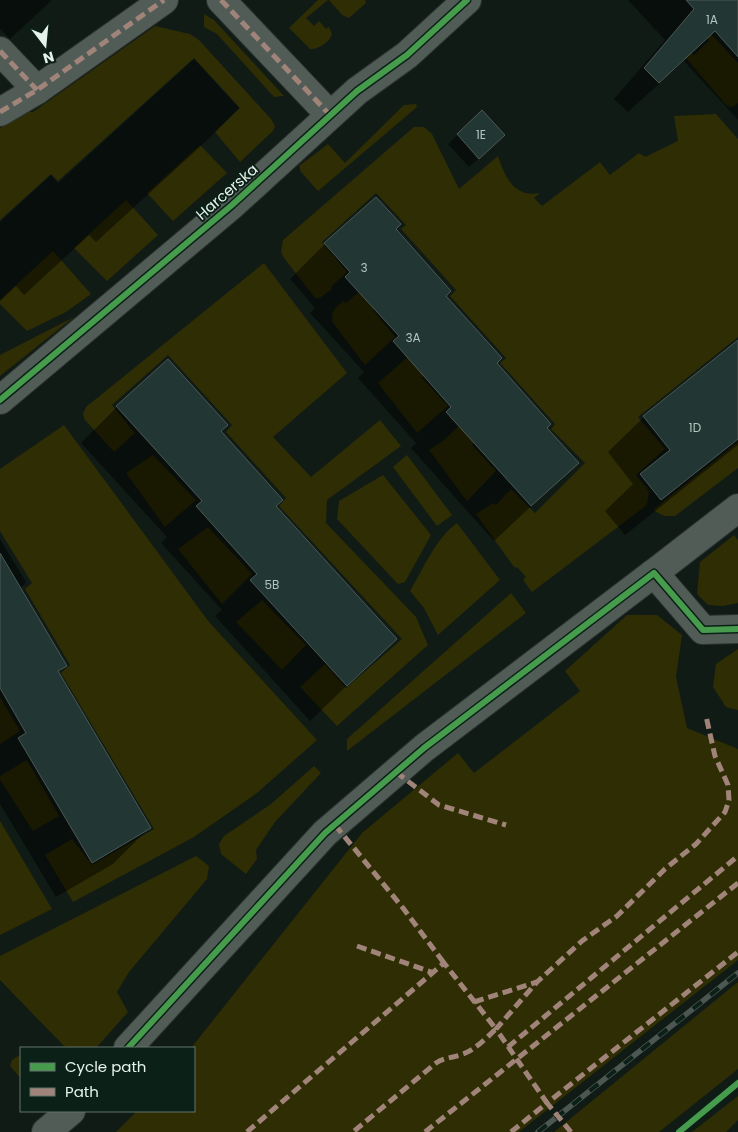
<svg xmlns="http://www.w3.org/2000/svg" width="738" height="1132" font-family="Poppins,sans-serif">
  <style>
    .green { fill: #2f2d03 }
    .shadow { fill: #0007 }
    .building { fill: #223734; stroke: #4d5855 }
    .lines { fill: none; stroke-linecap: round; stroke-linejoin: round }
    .minor-casing { stroke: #2c3330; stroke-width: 30 }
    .minor { stroke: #525c57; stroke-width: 28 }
    .rail-casing { stroke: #4c5652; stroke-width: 5.5 }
    .rail { stroke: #0b2017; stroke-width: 4; stroke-dasharray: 11; stroke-linecap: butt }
    .quiet { stroke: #a18479; stroke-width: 5; stroke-dasharray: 10 5; stroke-linecap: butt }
    .cycleway-casing { stroke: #0b2017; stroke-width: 9 }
    .cycleway { stroke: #469c4c; stroke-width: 6 }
    .labels { text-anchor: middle; stroke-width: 4; stroke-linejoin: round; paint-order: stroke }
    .number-label { font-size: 12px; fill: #b5c4be }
    .street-label { font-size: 15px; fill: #e6f3ec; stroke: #0b2017 }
  </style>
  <rect width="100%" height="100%" fill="#101b16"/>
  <g class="green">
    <path d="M 318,0 L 328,0 L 306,18 L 314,26 L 319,21 L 326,29 L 329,27 L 332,34 C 330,42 318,50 310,49 L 289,28 Z"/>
    <path d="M 329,0 L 365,0 L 366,3 L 349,18 L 342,15 Z"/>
    <path d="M 204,14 L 214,20 L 284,96 L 274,97 L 217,34 L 204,27 Z"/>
    <path d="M 155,26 L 190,34 L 199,40 L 271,119 L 275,126 L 273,131 L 240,162 L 215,132 L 240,108 L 194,58 L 58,181 L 51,174 L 0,220 L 0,128 L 27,112 L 33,112 Z"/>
    <path d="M 711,34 L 738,63 L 738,103 L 732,107 L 727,106 L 685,57 L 690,52 L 694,55 L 709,41 L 707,38 Z"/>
    <path d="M 416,104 L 417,107 L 318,191 L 301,172 L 299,166 L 328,144 L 345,163 L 404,105 Z"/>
    <path d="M 716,114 L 738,139 L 738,337 L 638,417 L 665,449 L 636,475 L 649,491 L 647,505 L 532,592 L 523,580 L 526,577 L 518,568 L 514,567 L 476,514 L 493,503 L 496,505 L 511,489 L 535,513 L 585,463 L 551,429 L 555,424 L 500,363 L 506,358 L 450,296 L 456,290 L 401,229 L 406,225 L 376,193 L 322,242 L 347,272 L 331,287 L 332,289 L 320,298 L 315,298 L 284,258 L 281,252 L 283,240 L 414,127 L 424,127 L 432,134 L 459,189 L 498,156 C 505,177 514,198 540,193 L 534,198 L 542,206 L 600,162 L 610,175 L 639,153 L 645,157 L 678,141 L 674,116 Z"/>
    <path d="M 200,145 L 227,173 L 173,221 L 147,193 Z"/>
    <path d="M 126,200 L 158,235 L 107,281 L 74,248 Z"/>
    <path d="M 53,251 L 91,294 L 66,312 L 27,331 L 0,304 L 0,300 Z"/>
    <path d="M 264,263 L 347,373 L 273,437 L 311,477 L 380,420 L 401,446 L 327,500 L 326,523 L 416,617 L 428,645 L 337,726 L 300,687 L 325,664 L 346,688 L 402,639 L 279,506 L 286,498 L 226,432 L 232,425 L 168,355 L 112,405 L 135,433 L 114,452 L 85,420 L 83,414 L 86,407 Z"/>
    <path d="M 363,288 L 378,305 L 373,310 L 395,337 L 365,365 L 333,323 C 330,312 335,307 343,301 L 346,303 Z"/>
    <path d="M 74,317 L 0,376 L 0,355 Z"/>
    <path d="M 411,354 L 427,371 L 422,378 L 448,406 L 417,433 L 378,383 Z"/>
    <path d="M 462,423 L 478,439 L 472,445 L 496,471 L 467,501 L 429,450 L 443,441 Z"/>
    <path d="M 64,425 L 209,622 L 317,740 L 257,793 L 194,837 L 73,902 L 45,855 L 72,839 L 92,865 L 154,829 L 61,673 L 70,665 L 25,589 L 32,583 L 0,531 L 0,469 Z"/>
    <path d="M 738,442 L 738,468 L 675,516 L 664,516 L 653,510 Z"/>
    <path d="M 153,455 L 196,500 L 165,527 L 126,473 Z"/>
    <path d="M 407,455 L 452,515 L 437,526 L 393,467 Z"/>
    <path d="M 383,475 L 431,535 L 405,582 L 398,584 L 337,519 L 339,501 Z"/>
    <path d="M 457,523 L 500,580 L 438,635 L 424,608 L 410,591 C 424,568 435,539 457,523 Z"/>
    <path d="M 208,527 L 252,574 L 222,604 L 178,549 Z"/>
    <path d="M 734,535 L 738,540 L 738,603 L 723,606 L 708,605 L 697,594 L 700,562 Z"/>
    <path d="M 511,593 L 526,613 L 347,751 L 347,739 Z"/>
    <path d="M 262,600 L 306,645 L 282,670 L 236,622 Z"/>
    <path d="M 627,615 L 657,615 L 682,635 L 676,677 L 687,728 L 738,749 L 738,960 L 519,1132 L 116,1132 L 137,1111 L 194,1111 L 194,1048 L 191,1048 L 362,833 L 458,753 L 474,773 L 580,691 L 565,671 Z"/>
    <path d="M 738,649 L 738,710 L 726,707 L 713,687 L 716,664 Z"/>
    <path d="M 0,697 L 20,731 L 0,744 Z"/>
    <path d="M 27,760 L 59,816 L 33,831 L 0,780 L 0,776 Z"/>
    <path d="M 314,766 L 321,773 L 275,822 L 256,850 L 257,859 L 246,874 L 221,854 L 219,844 L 224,836 L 271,804 Z"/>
    <path d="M 0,821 L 52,909 L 0,935 Z"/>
    <path d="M 196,856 L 209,866 L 207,879 L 129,972 L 117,992 L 128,1012 L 96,1048 L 71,1048 L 64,1046 L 0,980 L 0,956 Z"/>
    <path d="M 738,982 L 738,1069 L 659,1132 L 554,1132 Z"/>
    <path d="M 21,1054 L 21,1079 L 10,1066 L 12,1060 Z"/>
    <path d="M 738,1096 L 738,1120 L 726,1132 L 692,1132 Z"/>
  </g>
  <g class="shadow">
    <path d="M 0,0 L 52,0 L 10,39 L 0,29 Z"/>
    <path d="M 628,0 L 738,0 L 738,120 L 684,61 L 628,112 L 614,99 L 665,40 Z"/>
    <path d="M 194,59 L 239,108 L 203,144 L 96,242 L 89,235 L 24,295 L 16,286 L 0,301 L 0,222 L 51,175 L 58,183 Z"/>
    <path d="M 458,135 L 494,145 L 469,167 L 448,144 Z"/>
    <path d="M 394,229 L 545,428 L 577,463 L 494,541 L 411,448 L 416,443 L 358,378 L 364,372 L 310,313 L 315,308 L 290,279 L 325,244 Z"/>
    <path d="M 738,342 L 738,445 L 625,535 L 605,511 L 633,484 L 608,452 L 644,417 Z"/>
    <path d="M 117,407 L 219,432 L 275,506 L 395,639 L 310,721 L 215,616 L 222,610 L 161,543 L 167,537 L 81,443 Z"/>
    <path d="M 0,539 L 26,582 L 20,589 L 65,666 L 57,673 L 149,828 L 113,864 L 56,897 L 0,804 Z"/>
  </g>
  <g class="building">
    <path d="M 686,0 L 738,0 L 738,57 L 715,31 L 659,83 L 644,68 L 694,9 Z"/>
    <path d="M 482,110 L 505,135 L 479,159 L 457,134 Z"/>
    <path d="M 376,197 L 401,224 L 396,229 L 451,291 L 446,296 L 502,358 L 497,363 L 551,424 L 547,428 L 579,463 L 531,506 L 446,412 L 451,407 L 393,341 L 399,336 L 345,277 L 350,272 L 324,243 Z"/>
    <path d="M 738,340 L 738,439 L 661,500 L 640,474 L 670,450 L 643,416 Z"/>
    <path d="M 168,359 L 228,425 L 221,431 L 283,500 L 276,506 L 397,639 L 347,686 L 250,580 L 257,574 L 196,506 L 202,501 L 116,406 Z"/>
    <path d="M 0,553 L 67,666 L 58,671 L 151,828 L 92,863 L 18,738 L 26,733 L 0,688 Z"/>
  </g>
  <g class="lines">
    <defs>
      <g id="minor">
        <path d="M 221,0 L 330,115"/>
        <path d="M 0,51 L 37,90"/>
        <path d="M 0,112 L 37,90 L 164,0"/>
        <path d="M 0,400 L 232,205 L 357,91 L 407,55 L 467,0"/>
        <path d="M 654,573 L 738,508"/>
        <path d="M 128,1048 L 325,833 L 424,748 L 654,573 L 703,630 L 738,629"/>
        <path d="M 46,1132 L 71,1111"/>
      </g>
    </defs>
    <use href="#minor" class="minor-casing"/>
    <use href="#minor" class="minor"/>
    <defs>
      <path id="rail" d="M 538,1132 L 738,973"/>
    </defs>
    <use href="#rail" class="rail-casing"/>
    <use href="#rail" class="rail"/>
    <g class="quiet">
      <path d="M 221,0 L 330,115"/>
      <path d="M 0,51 L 37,90"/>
      <path d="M 0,112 L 37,90 L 164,0"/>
      <path d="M 396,772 L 439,805 L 506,825"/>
      <path d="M 335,825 L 403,908 L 444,963"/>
      <path d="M 357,946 L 434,973"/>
      <path d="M 474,1002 L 537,982"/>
      <path d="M 508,1047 L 738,856"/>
      <path d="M 247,1132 L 444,963 L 496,1029 C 486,1038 475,1050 463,1054 C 453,1058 445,1057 436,1063 L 353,1132"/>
      <path d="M 425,1132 L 738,883"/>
      <path d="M 511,1132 L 547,1103 L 496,1029 L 537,982 L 582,941 L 617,916 L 665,869 L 696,844 L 725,812 L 729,800 L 728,785 L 715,756 L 706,716"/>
      <path d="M 571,1132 L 547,1103 L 738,952"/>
    </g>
    <defs>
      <g id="cycleway">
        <path d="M 0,400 L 232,205 L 357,91 L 407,55 L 467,0"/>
        <path d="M 128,1048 L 325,833 L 424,748 L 654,573 L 703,630 L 738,629"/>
        <path d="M 679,1132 L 738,1083"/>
      </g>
    </defs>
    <use href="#cycleway" class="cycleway-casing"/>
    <use href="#cycleway" class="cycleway"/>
  </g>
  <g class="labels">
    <g class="number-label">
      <text x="712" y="24">1A</text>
      <text x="481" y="139">1E</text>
      <text x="364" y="272">3</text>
      <text x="413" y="342">3A</text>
      <text x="695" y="432">1D</text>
      <text x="272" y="589">5B</text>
    </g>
    <g class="street-label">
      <text transform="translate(227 192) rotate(-41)" y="5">Harcerska</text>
    </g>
  </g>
  <rect x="20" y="1047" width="175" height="65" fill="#0b2017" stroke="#63746c"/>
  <rect x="30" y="1063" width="25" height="8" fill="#469c4c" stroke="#63746c"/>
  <text x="65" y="1072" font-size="15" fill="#e6f3ec">Cycle path</text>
  <rect x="30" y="1088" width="25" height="8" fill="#a18479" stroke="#63746c"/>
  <text x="65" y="1097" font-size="15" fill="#e6f3ec">Path</text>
  <g transform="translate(45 45) rotate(164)" stroke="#0b2017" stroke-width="4" paint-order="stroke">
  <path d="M0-4L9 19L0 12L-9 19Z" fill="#e6f3ec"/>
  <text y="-8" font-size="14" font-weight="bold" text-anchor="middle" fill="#e6f3ec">N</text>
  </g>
</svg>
